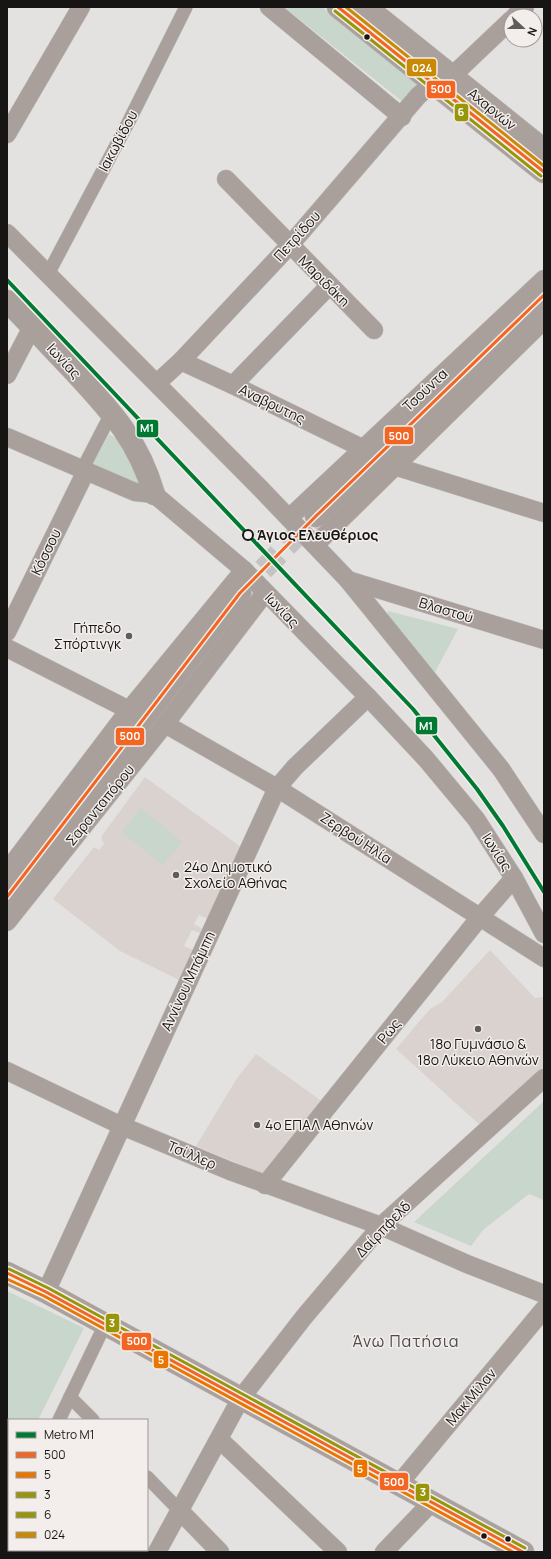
<svg xmlns="http://www.w3.org/2000/svg" width="551" height="1559" font-family="Manrope,sans-serif">
  <style>
    .built { fill: #dad2ce }
    .green { fill: #c8d6cb }
    .lines { fill: none; stroke-linecap: round; stroke-linejoin: round }
    .tertiary-tunnel { stroke: #c5c3c1; stroke-width: 22; stroke-dasharray: 22 11; stroke-linecap: butt }
    .pedestrian-casing { stroke: #bebdbc; stroke-width: 14 }
    .minor-casing { stroke: #bebdbc; stroke-width: 19 }
    .tertiary-casing { stroke: #bebdbc; stroke-width: 23 }
    .primary-casing { stroke: #bebdbc; stroke-width: 23 }
    .pedestrian { stroke: #a9a09b; stroke-width: 13 }
    .minor { stroke: #a9a09b; stroke-width: 18 }
    .tertiary { stroke: #a9a09b; stroke-width: 22 }
    .primary { stroke: #aaa19d; stroke-width: 22 }
    .bus-1-casing { stroke: #f3eeeb; stroke-width: 6 }
    .bus-2-casing { stroke: #f3eeeb; stroke-width: 6 }
    .bus-3-casing { stroke: #f3eeeb; stroke-width: 6 }
    .bus-4-casing { stroke: #f3eeeb; stroke-width: 6 }
    .bus-5-casing { stroke: #f3eeeb; stroke-width: 6 }
    .bus-1 { stroke: #f26522; stroke-width: 3 }
    .bus-2 { stroke: #ea7600; stroke-width: 3 }
    .bus-3 { stroke: #979609; stroke-width: 3 }
    .bus-4 { stroke: #979609; stroke-width: 3 }
    .bus-5 { stroke: #ca8904; stroke-width: 3 }
    .metro-1-casing { stroke: #f3eeeb; stroke-width: 7 }
    .metro-1 { stroke: #007a33; stroke-width: 4 }
    .bus-dot { fill: #171514; stroke: #f3eeeb; stroke-width: 1.5 }
    .stop-dot { fill: #f3eeeb; stroke: #171514; stroke-width: 2 }
    .poi-dot { fill: #5f5d5b; stroke: #f3eeeb; stroke-width: 1.5 }
    .labels { text-anchor: middle; stroke-width: 3; stroke-linejoin: round; paint-order: stroke }
    .street-label { font-size: 14px; fill: #171514; stroke: #f3eeeb }
    .stop-label { font-size: 14px; font-weight: bold; fill: #171514; stroke: #f3eeeb; text-anchor: start }
    .poi-label { font-size: 14px; fill: #171514; stroke: #f3eeeb; text-anchor: start }
    .quarter-label { font-size: 16px; letter-spacing: 1px; fill: #4e4a48; stroke: #f3eeeb }
    .line-badge { stroke: #f3eeeb; stroke-width: 1.5 }
    .badge-label { font-size: 11px; text-anchor: middle; font-weight: bold; fill: #fff }
  </style>
  <rect width="100%" height="100%" fill="#e4e2e0"/>
  <g class="built">
    <path d="M 145,777 L 241,847 L 208,919 L 199,915 L 194,924 L 204,930 L 202,934 L 192,930 L 184,946 L 194,950 L 179,980 L 120,951 L 53,899 L 94,847 L 99,850 L 104,844 L 101,837 Z"/>
    <path d="M 490,950 L 535,998 L 544,997 L 544,1069 L 482,1127 L 396,1049 L 430,1009 L 442,1002 Z"/>
    <path d="M 256,1054 L 323,1102 L 266,1175 L 196,1146 L 237,1078 Z"/>
  </g>
  <g class="green">
    <path d="M 284,7 L 322,7 L 417,85 L 403,102 Z"/>
    <path d="M 109,434 L 117,439 L 140,480 L 137,487 L 93,464 Z"/>
    <path d="M 388,611 L 458,629 L 435,672 L 386,618 Z"/>
    <path d="M 141,808 L 182,842 L 163,865 L 122,832 Z"/>
    <path d="M 544,1101 L 544,1200 L 529,1194 L 483,1230 L 471,1246 L 414,1222 Z"/>
    <path d="M 7,1291 L 84,1328 L 38,1420 L 9,1420 L 9,1477 L 7,1481 Z"/>
  </g>
  <g class="lines">
    <path class="tertiary-tunnel" d="M 240,593 L 316,516"/>
    <defs>
      <g id="pedestrian">
        <path d="M 48,274 L 129,121 L 186,7"/>
        <path d="M 82,470 L 112,412"/>
        <path d="M 70,1397 L 93,1420"/>
        <path d="M 59,1420 L 100,1335"/>
        <path d="M 147,1477 L 180,1511"/>
        <path d="M 7,1526 L 9,1522"/>
      </g>
      <g id="minor">
        <path d="M 269,7 L 402,117"/>
        <path d="M 515,16 L 525,7"/>
        <path d="M 452,76 L 511,20"/>
        <path d="M 7,134 L 81,7"/>
        <path d="M 226,179 L 374,330"/>
        <path d="M 7,233 L 260,488 L 348,580 L 501,769 L 544,834"/>
        <path d="M 181,361 L 233,385 L 362,448"/>
        <path d="M 7,375 L 32,327"/>
        <path d="M 157,383 L 181,361 L 290,245 L 418,96 L 432,84"/>
        <path d="M 233,385 L 329,286"/>
        <path d="M 7,437 L 135,492 L 154,494 L 244,570 L 368,697 L 426,759 L 476,819 L 514,878 L 544,934"/>
        <path d="M 394,466 L 544,513"/>
        <path d="M 289,518 L 544,279"/>
        <path d="M 315,545 L 544,320"/>
        <path d="M 348,580 L 544,640"/>
        <path d="M 7,632 L 86,471"/>
        <path d="M 7,648 L 129,710"/>
        <path d="M 165,724 L 277,788 L 544,958"/>
        <path d="M 7,871 L 129,710 L 244,570"/>
        <path d="M 7,922 L 165,724 L 265,593"/>
        <path d="M 7,1071 L 122,1126 L 230,1171 L 381,1226 L 467,1264 L 544,1294"/>
        <path d="M 265,1185 L 480,917 L 514,878"/>
        <path d="M 46,1292 L 277,788 L 295,767 L 368,697"/>
        <path d="M 220,1440 L 338,1552"/>
        <path d="M 398,1485 L 544,1309"/>
        <path d="M 180,1511 L 220,1552"/>
        <path d="M 7,1538 L 9,1540"/>
        <path d="M 19,1550 L 21,1552"/>
        <path d="M 157,1552 L 241,1398 L 304,1317 L 381,1226 L 544,1078"/>
        <path d="M 384,1552 L 431,1503"/>
      </g>
      <g id="tertiary">
        <path d="M 7,301 C 29,323 50,346 72,369 C 110,410 138,439 154,494"/>
        <path d="M 316,516 L 544,295"/>
        <path d="M 7,897 L 240,593"/>
      </g>
      <g id="primary">
        <path d="M 338,7 L 544,172"/>
        <path d="M 366,7 L 544,150"/>
        <path d="M 7,1273 L 46,1292 L 523,1552"/>
      </g>
    </defs>
    <use href="#pedestrian" class="pedestrian-casing"/>
    <use href="#minor" class="minor-casing"/>
    <use href="#tertiary" class="tertiary-casing"/>
    <use href="#primary" class="primary-casing"/>
    <use href="#pedestrian" class="pedestrian"/>
    <use href="#minor" class="minor"/>
    <use href="#tertiary" class="tertiary"/>
    <use href="#primary" class="primary"/>
    <defs>
      <g id="bus-1">
        <path d="M 338,7 L 544,172"/>
        <path d="M 7,897 L 240,593 L 316,516 L 544,295"/>
        <path d="M 7,1273 L 46,1292 L 523,1552"/>
      </g>
      <path id="bus-2" d="M 7,1279 L 44,1296 L 513,1552"/>
      <path id="bus-3" d="M 9,1269 L 48,1288 L 525,1548"/>
      <path id="bus-4" d="M 335,11 L 541,176"/>
      <path id="bus-5" d="M 346,7 L 544,166"/>
    </defs>
    <use href="#bus-1" class="bus-1-casing"/>
    <use href="#bus-2" class="bus-2-casing"/>
    <use href="#bus-3" class="bus-3-casing"/>
    <use href="#bus-4" class="bus-4-casing"/>
    <use href="#bus-5" class="bus-5-casing"/>
    <use href="#bus-1" class="bus-1"/>
    <use href="#bus-2" class="bus-2"/>
    <use href="#bus-3" class="bus-3"/>
    <use href="#bus-4" class="bus-4"/>
    <use href="#bus-5" class="bus-5"/>
    <defs>
      <path id="metro-1" d="M 7,280 L 413,709 L 477,789 L 503,826 L 544,892"/>
    </defs>
    <use href="#metro-1" class="metro-1-casing"/>
    <use href="#metro-1" class="metro-1"/>
  </g>
  <g class="bus-dot">
    <circle cx="367" cy="37" r="3.5"/>
    <circle cx="484" cy="1536" r="3.5"/>
    <circle cx="508" cy="1539" r="3.5"/>
  </g>
  <circle class="stop-dot" cx="248" cy="535" r="5"/>
  <g class="poi-dot">
    <circle cx="129" cy="636" r="4"/>
    <circle cx="176" cy="875" r="4"/>
    <circle cx="478" cy="1029" r="4"/>
    <circle cx="257" cy="1125" r="4"/>
  </g>
  <g class="labels">
    <g class="street-label">
      <text transform="translate(492 109) rotate(39)" y="5">Αχαρνών</text>
      <text transform="translate(118 141) rotate(-62)" y="5">Ιακωβίδου</text>
      <text transform="translate(297 236) rotate(-48)" y="5">Πετρίδου</text>
      <text transform="translate(324 281) rotate(45)" y="5">Μαριδάκη</text>
      <text transform="translate(64 361) rotate(47)" y="5">Ιωνίας</text>
      <text transform="translate(425 390) rotate(-43)" y="5">Τσούντα</text>
      <text transform="translate(272 404) rotate(26)" y="5">Αναβρυτης</text>
      <text transform="translate(46 552) rotate(-64)" y="5">Κόσσου</text>
      <text transform="translate(282 610) rotate(46)" y="5">Ιωνίας</text>
      <text transform="translate(446 610) rotate(17)" y="5">Βλαστού</text>
      <text transform="translate(100 805) rotate(-51)" y="5">Σαρανταπόρου</text>
      <text transform="translate(356 838) rotate(33)" y="5">Ζερβού Ηλία</text>
      <text transform="translate(497 852) rotate(57)" y="5">Ιωνίας</text>
      <text transform="translate(188 981) rotate(-65)" y="5">Αννίνου Μπάμπη</text>
      <text transform="translate(389 1031) rotate(-51)" y="5">Ρως</text>
      <text transform="translate(192 1155) rotate(23)" y="5">Τσίλλερ</text>
      <text transform="translate(383 1229) rotate(-46)" y="5">Δαίρπφελδ</text>
      <text transform="translate(471 1397) rotate(-50)" y="5">Μακ Μίλαν</text>
    </g>
    <g class="stop-label">
      <text x="257" y="540">Άγιος Ελευθέριος</text>
    </g>
    <g class="poi-label">
      <text x="121" y="633" text-anchor="end">Γήπεδο<tspan x="121" dy="16">Σπόρτινγκ</tspan></text>
      <text x="184" y="872">24ο Δημοτικό<tspan x="184" dy="16">Σχολείο Αθήνας</tspan></text>
      <text x="478" y="1049" text-anchor="middle">18ο Γυμνάσιο &amp;<tspan x="478" dy="16">18ο Λύκειο Αθηνών</tspan></text>
      <text x="265" y="1130">4ο ΕΠΑΛ Αθηνών</text>
    </g>
    <g class="quarter-label">
      <text x="406" y="1347">Άνω Πατήσια</text>
    </g>
  </g>
  <g class="line-badge">
    <rect x="406" y="58" width="31" height="19" rx="4" fill="#ca8904"/>
    <rect x="426" y="80" width="30" height="19" rx="4" fill="#f26522"/>
    <rect x="454" y="103" width="15" height="19" rx="4" fill="#979609"/>
    <rect x="136" y="419" width="23" height="19" rx="4" fill="#007a33"/>
    <rect x="384" y="426" width="30" height="19" rx="4" fill="#f26522"/>
    <rect x="415" y="716" width="23" height="19" rx="4" fill="#007a33"/>
    <rect x="115" y="727" width="30" height="19" rx="4" fill="#f26522"/>
    <rect x="105" y="1313" width="15" height="20" rx="4" fill="#979609"/>
    <rect x="121" y="1332" width="31" height="19" rx="4" fill="#f26522"/>
    <rect x="153" y="1350" width="16" height="19" rx="4" fill="#ea7600"/>
    <rect x="353" y="1459" width="15" height="19" rx="4" fill="#ea7600"/>
    <rect x="379" y="1472" width="30" height="19" rx="4" fill="#f26522"/>
    <rect x="415" y="1483" width="15" height="19" rx="4" fill="#979609"/>
  </g>
  <g class="badge-label">
    <text x="422" y="72">024</text>
    <text x="441" y="93">500</text>
    <text x="461" y="116">6</text>
    <text x="147" y="432">Μ1</text>
    <text x="399" y="440">500</text>
    <text x="426" y="730">Μ1</text>
    <text x="130" y="740">500</text>
    <text x="112" y="1327">3</text>
    <text x="137" y="1345">500</text>
    <text x="161" y="1364">5</text>
    <text x="360" y="1473">5</text>
    <text x="394" y="1486">500</text>
    <text x="423" y="1496">3</text>
  </g>
  <rect width="551" height="1559" fill="none" stroke="#171514" stroke-width="16"/>
  <rect x="8" y="1419" width="140" height="132" fill="#f3eeeb" stroke="#9b9795"/>
  <rect x="16" y="1432" width="20" height="6" fill="#007a33" stroke="#9b9795"/>
  <text x="44" y="1439" font-size="12" fill="#171514">Metro Μ1</text>
  <rect x="16" y="1452" width="20" height="6" fill="#f26522" stroke="#9b9795"/>
  <text x="44" y="1459" font-size="12" fill="#171514">500</text>
  <rect x="16" y="1472" width="20" height="6" fill="#ea7600" stroke="#9b9795"/>
  <text x="44" y="1479" font-size="12" fill="#171514">5</text>
  <rect x="16" y="1492" width="20" height="6" fill="#979609" stroke="#9b9795"/>
  <text x="44" y="1499" font-size="12" fill="#171514">3</text>
  <rect x="16" y="1512" width="20" height="6" fill="#979609" stroke="#9b9795"/>
  <text x="44" y="1519" font-size="12" fill="#171514">6</text>
  <rect x="16" y="1532" width="20" height="6" fill="#ca8904" stroke="#9b9795"/>
  <text x="44" y="1539" font-size="12" fill="#171514">024</text>
  <g transform="translate(523 28) rotate(112)"><circle r="19" fill="#f3eeeb" stroke="#9b9795"/>
  <path d="M0-3L7 15L0 10L-7 15Z" fill="#5f5d5b"/>
  <text y="-6" font-size="11" font-weight="bold" text-anchor="middle" fill="#171514">N</text>
  </g>
</svg>
